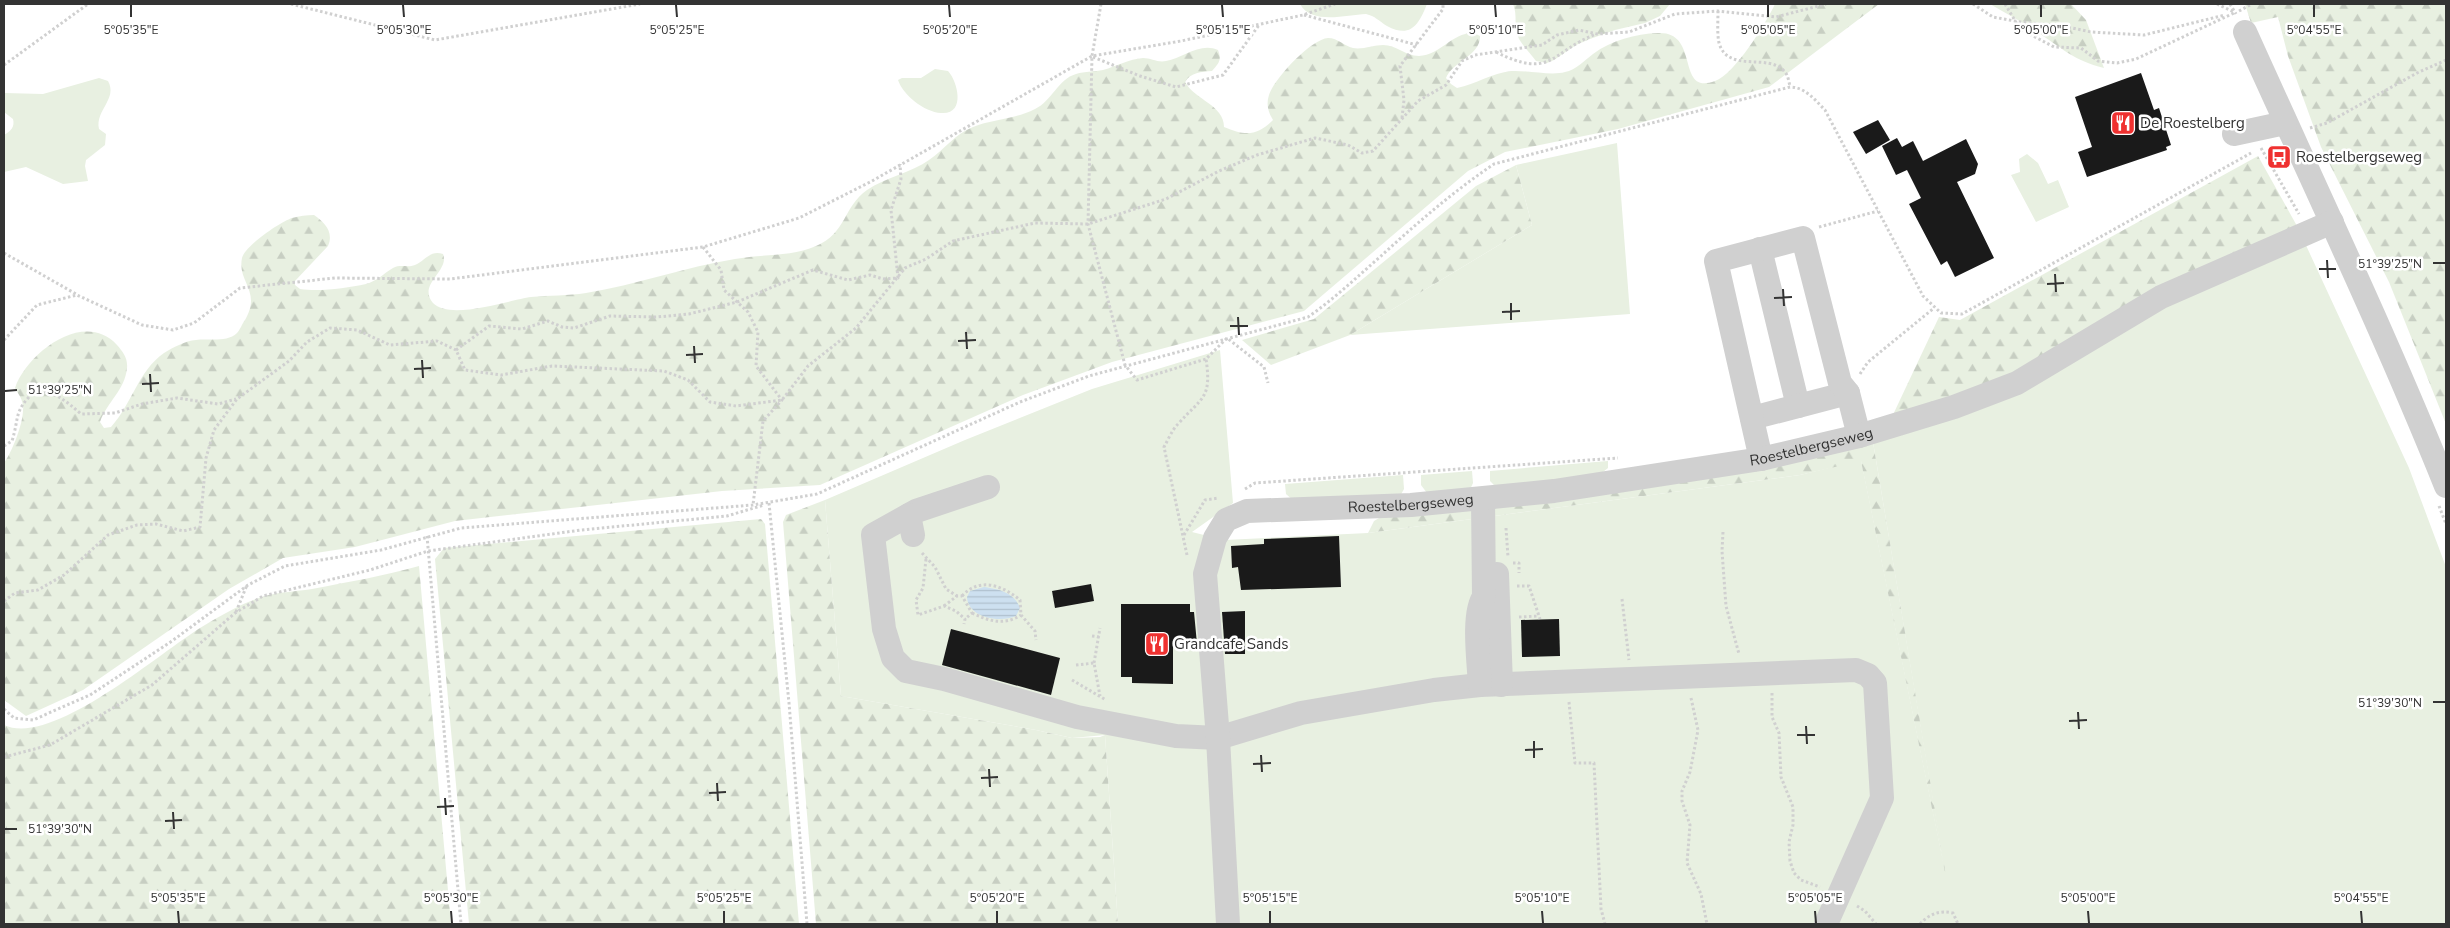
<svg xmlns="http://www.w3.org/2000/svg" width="2450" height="928" font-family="'Nunito Sans',sans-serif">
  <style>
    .green { fill: #e8f0e1 }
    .forest { fill: url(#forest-firs) }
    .water { fill: url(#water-rules) }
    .building { fill: #1a1a1a }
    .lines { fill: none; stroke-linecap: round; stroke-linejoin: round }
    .path { stroke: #d0d0d0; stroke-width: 3; stroke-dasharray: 2.5 2.5; stroke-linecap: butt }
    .minor { stroke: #d0d0d0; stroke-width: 24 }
    .ticks { fill: none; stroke: #333; stroke-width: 2 }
    .labels { text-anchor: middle; stroke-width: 5; stroke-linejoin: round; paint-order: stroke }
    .poi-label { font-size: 15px; fill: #333; stroke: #fff; text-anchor: start }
    .street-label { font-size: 15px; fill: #333; stroke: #fff }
    .ticks-label { font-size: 12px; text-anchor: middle; fill: #333; stroke: #fff; stroke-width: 5; stroke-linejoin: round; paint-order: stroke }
  </style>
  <defs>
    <pattern id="forest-firs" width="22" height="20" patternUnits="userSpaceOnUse" patternTransform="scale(1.25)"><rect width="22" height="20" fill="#e8f0e1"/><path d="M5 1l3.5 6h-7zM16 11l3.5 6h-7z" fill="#c7cec2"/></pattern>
    <pattern id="water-rules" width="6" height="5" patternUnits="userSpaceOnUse" patternTransform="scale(1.25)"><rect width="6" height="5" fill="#cde0f0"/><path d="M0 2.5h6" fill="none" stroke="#b0c1ce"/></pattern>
  </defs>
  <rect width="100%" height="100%" fill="#fff"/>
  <g class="green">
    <path d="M 1300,4 L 1427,4 C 1419,24 1411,39 1387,26 C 1379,21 1375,16 1366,14 C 1346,15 1311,25 1300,4 Z"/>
    <path d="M 935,69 L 948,71 C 958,82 966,115 941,113 C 924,112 903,95 898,80 L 902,78 L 921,78 Z"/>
    <path d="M 99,78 L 108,81 C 118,99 95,110 99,129 L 106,134 L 105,145 L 86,160 L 85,166 L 88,181 L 63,184 L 26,167 L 4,172 L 4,135 C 11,131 15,127 13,119 L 4,112 L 4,93 L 43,94 Z"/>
    <path d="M 1617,143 L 1630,314 L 1350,335 L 1532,225 L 1516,165 Z"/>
    <path d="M 2027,154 L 2038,163 L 2048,184 L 2058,180 L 2069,207 L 2036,222 L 2011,175 L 2020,172 L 2019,159 Z"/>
    <path d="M 2304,241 L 2409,468 L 2446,567 L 2446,924 L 1118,924 L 1105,735 L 1072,738 L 1036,730 L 841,696 L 825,500 L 965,440 L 1092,389 L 1220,350 L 1233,503 L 1192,532 L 1224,540 L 1368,533 L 1800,475 L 1861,460 L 1943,861 L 1873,442 Z"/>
    <path d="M 1608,461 L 1608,468 L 1598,476 L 1499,490 L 1490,481 L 1490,471 Z"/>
    <path d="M 1472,471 L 1473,483 L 1468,494 L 1430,497 L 1421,485 L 1421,475 Z"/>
    <path d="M 1403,475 L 1404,489 L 1399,498 L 1295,502 L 1286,494 L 1285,484 Z"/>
  </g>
  <g class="forest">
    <path d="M 1513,4 L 1670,4 L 1660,16 L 1645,23 L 1615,30 L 1590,39 L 1576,45 L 1554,60 L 1547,63 L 1536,61 C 1531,54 1523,46 1519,39 C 1513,27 1518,15 1513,4 Z"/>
    <path d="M 1775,4 L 1879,4 L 1769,87 L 1618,129 L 1505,152 L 1468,171 L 1304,311 L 1112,362 L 1023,395 L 820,485 L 722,491 L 455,521 L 355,547 L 283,558 L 229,589 L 83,690 L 26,716 L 4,700 L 4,463 C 12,452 23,424 23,410 C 24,401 19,395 15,388 C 27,353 84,309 117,345 C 123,352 128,358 127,368 C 125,390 107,402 100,422 L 104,428 L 111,427 C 132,404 138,371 164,353 C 174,347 185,341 196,340 C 208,338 227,343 237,333 C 240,330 242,324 245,320 C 262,291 237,282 242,258 C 245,246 280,222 292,218 C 299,216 307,215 314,215 C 325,223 334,232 328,246 L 295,281 L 295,285 L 300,289 C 320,292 346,288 366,284 C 377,281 383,274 393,268 C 400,264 408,268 415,265 C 426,260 430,250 443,254 C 450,271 417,284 433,303 C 450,321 509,300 531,297 C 549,295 568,296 586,293 C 636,285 685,267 735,259 C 761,254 791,257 816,246 C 846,234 843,207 867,190 C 886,177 911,173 929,160 C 945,149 955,134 973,127 C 993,119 1016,119 1035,109 C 1052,101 1058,79 1076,74 C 1085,71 1095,72 1103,70 C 1117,66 1129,59 1143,58 C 1151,58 1158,63 1166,61 C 1183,58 1200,42 1218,50 C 1222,60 1219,63 1212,71 C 1201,72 1191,72 1185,82 C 1195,100 1224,105 1224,127 C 1245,136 1257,136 1273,120 C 1268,112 1266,104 1269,95 C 1274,79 1311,39 1328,38 C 1338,38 1344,46 1353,48 C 1362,50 1374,45 1383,45 C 1397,45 1405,56 1419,56 C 1441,55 1452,32 1474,33 L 1480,36 C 1481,55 1452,62 1446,78 L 1451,84 L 1457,88 C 1476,84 1492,73 1511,71 C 1528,70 1551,76 1565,72 C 1576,70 1585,60 1593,54 C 1612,40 1635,34 1658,33 C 1701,31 1675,96 1715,81 C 1735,74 1766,23 1775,4 Z"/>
    <path d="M 1990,4 L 2071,4 L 2086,20 L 2104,68 C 2073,60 2065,50 2040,34 C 2024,23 2007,14 1990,4 Z"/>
    <path d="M 2245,4 L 2446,4 L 2446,424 L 2389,282 L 2321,147 L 2288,56 L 2278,17 L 2251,23 Z"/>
    <path d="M 2258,156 L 2297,226 L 2018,373 L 1891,419 L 1939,317 L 1960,320 Z"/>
    <path d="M 1516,165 L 1532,225 L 1350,335 L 1271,365 L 1242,340 L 1314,319 L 1476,186 Z"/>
    <path d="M 1873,442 L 1947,882 L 1861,461 L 1800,475 L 1368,533 L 1374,521 L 1384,515 Z"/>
    <path d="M 825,500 L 841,696 L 1036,730 L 1072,738 L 1100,737 L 1105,735 L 1118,924 L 816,924 L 783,522 L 786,515 Z"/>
    <path d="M 761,519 L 765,524 L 799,924 L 469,924 L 435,559 L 444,548 Z"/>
    <path d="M 419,566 L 451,924 L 4,924 L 4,725 C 53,748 162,650 205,625 C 220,616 239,605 256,599 C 272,592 294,592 312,589 C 348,582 384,576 419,566 Z"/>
  </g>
  <path class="water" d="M 984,587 C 998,589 1014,592 1020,608 L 1016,616 C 1000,623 968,618 967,597 L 970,591 Z"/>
  <g class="building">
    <path d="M 2141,73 L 2154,110 L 2159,108 L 2171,145 L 2166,147 L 2167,150 L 2087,177 L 2078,152 L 2092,147 L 2075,97 Z"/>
    <path d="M 1878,120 L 1890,140 L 1866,154 L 1853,132 Z"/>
    <path d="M 1897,138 L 1902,147 L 1913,141 L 1923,161 L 1966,139 L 1978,164 L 1975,174 L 1957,182 L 1994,258 L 1955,277 L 1947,261 L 1941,265 L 1909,204 L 1921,198 L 1907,170 L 1896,175 L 1882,146 Z"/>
    <path d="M 1339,536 L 1341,587 L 1241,590 L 1238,567 L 1232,568 L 1231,546 L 1264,544 L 1264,539 Z"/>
    <path d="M 1091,584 L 1094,601 L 1055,608 L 1052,591 Z"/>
    <path d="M 1121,604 L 1190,604 L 1190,612 L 1194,612 L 1197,644 L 1173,644 L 1173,684 L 1132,683 L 1132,677 L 1121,677 Z"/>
    <path d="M 1245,611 L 1245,654 L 1225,654 L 1222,612 Z"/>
    <path d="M 1559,619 L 1560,656 L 1522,657 L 1521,620 Z"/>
    <path d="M 951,629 L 1060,658 L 1051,695 L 942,665 Z"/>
  </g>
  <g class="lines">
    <g class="path">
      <path d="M 291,4 L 435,40 L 640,4"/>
      <path d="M 1101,4 L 1092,56 L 1088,224 L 1125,365 L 1137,380 L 1206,359"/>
      <path d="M 1973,4 L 1993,17 L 2020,22 L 2063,26 L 2091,32 L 2144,35 L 2225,15"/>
      <path d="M 2005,4 L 2020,29 L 2054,47 L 2081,48 L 2098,61 L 2117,63 L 2136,59 L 2234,13"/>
      <path d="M 2217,4 L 2234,12"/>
      <path d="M 2230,4 L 2236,14"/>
      <path d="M 1718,11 C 1718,21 1717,34 1719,43 C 1728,74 1769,52 1785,72 C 1788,75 1789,82 1790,87"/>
      <path d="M 2239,11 L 2252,4"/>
      <path d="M 1304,15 L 1417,45"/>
      <path d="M 1496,52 C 1552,80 1550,52 1596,34"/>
      <path d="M 1093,57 L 1140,76 L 1176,87 L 1223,75 L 1259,25"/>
      <path d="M 4,65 L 88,4"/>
      <path d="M 1402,118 L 1404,100 L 1400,66 L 1443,9 L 1443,4"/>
      <path d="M 2310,128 L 2327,123 L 2417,73 L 2446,60"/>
      <path d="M 2261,148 L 2299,214"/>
      <path d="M 1819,227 L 1878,211"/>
      <path d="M 703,247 L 721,270 L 724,290 L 748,312 L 758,332 L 756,366 L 782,400 L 763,421 L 753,505"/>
      <path d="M 4,253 L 76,294"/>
      <path d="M 4,340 L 37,305 L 77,295 L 142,325 L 173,330 L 194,323 L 240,288 L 335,278 L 450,279 L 703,247 L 799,218 L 872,181 L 1092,56 L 1181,41 L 1303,15 L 1335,4"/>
      <path d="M 456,350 L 489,326 L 522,329 L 548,321 L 562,327 L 574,328 L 610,316 L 657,317 L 689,314 L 737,302 L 813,270 L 848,280 L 870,275 L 883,279 L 898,278 L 891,210 L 901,179 L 900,164"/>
      <path d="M 1860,374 L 1868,362 L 1934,308"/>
      <path d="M 4,446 L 12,441 C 20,415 13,412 35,391 C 55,391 66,401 81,414 L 115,413 L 142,404 L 177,398 L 218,404 L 236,399"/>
      <path d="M 1245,489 L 1255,483 L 1618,458"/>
      <path d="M 769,503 L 789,703 L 807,924"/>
      <path d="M 2439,506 L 2446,524"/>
      <path d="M 1506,528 L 1508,557"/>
      <path d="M 1723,532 L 1722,551 L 1726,606 L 1739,654"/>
      <path d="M 1184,535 L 1205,500 L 1219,498"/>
      <path d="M 427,536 L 461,924"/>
      <path d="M 922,553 L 935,567 L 946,589 L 957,596"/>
      <path d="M 1187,555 L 1164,447 C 1168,440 1172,430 1178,424 C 1202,397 1212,399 1206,359 L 1227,338 L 1264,367 L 1268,383"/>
      <path d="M 926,559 L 923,588 L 916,600 L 918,615 L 944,606 L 956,611 L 965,619 L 964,624"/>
      <path d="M 1513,563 L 1519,563 L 1519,573"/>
      <path d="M 1517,586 L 1529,586 L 1540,619"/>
      <path d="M 962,596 C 979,577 1002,585 1020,600 L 1021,615 L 1035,631 L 1036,640"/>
      <path d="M 1622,599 L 1629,660"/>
      <path d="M 4,601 L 15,593 L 38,590 L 64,575 L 108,535 L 137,525 L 156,524 L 183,531 L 200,527 L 206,458 L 214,430 L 237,399 L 289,361 L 307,342 L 330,328 L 357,330 L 390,345 L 437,341 L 456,350 L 465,370 L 501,375 L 552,366 L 664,371 L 688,380 L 710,402 L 736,406 L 782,400 L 808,366 L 856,328 L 905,268 L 926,259 L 953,241 L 1035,223 L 1088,224 L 1166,199 L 1219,171 L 1257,155 L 1315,138 L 1348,145 L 1362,153 L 1373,151 L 1418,101 L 1446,85 L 1462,61 L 1475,55 L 1542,45 L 1557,35 L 1579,30 L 1597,34 L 1629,32 L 1675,14 L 1718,11 L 1776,17 L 1826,4"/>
      <path d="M 944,606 L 957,596 L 962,596 L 972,613 L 965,619"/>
      <path d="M 236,612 L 247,585"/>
      <path d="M 972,613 C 989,621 1004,626 1021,615"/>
      <path d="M 1519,617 L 1539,616"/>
      <path d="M 1092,636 L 1099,637"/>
      <path d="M 1094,663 L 1100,628"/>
      <path d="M 1076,665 L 1094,663 L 1100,696"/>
      <path d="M 1072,680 L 1106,700"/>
      <path d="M 1772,693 L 1772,717 L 1779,733 L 1781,777 L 1793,807 L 1793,825 L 1789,842 L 1790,861 L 1794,873 L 1801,880 L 1820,887"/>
      <path d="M 1691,698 L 1698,730 L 1690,772 L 1682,791 L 1682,801 L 1690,825 L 1687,863 L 1701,894 L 1707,924"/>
      <path d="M 1569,702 L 1575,763 L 1594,763 L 1601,909 L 1605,924"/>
      <path d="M 4,709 L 14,718 L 33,720 L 90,695 L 172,641 L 248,585 L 285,566 L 381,550 L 461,528 L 753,505 L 817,494 L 1020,402 L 1089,376 L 1308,317 C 1334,299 1357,277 1381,256 C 1417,223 1454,191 1494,164 L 1790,87 C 1805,87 1815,100 1825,110 L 1923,296 L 1941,313 L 1962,314 L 2251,153"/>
      <path d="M 4,757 L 50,745 L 152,685 L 235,613 L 263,596 L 370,570 L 428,551 L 581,530 L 727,516 L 764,505"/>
      <path d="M 1857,906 L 1865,911 L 1876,924"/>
      <path d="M 1920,924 C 1929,914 1940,910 1953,913 L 1958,924"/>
    </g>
    <g class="minor">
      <path d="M 2245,32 C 2313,183 2384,332 2446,486"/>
      <path d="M 2234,134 L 2285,123"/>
      <path d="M 1760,249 L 1798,406"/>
      <path d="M 1752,418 L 1848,393"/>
      <path d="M 1761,459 L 1716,261 L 1803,238 L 1840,383 L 1848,393 L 1859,436"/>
      <path d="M 988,487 L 916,511 L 873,535 L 884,629 L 893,658 L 906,671 L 944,679 L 1077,717 L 1176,736 L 1218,738 L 1301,713 L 1434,690 L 1480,685 L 1856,670 L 1868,675 L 1875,683 L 1882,798 L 1826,924"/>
      <path d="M 909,515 L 913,535"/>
      <path d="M 1497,574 L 1501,685"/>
      <path d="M 1480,685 C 1479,665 1472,612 1484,597 L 1483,499"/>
      <path id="s1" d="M 1228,924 L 1218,738 L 1205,574 L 1215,538 L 1226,520 L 1247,511 L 1411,505 L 1554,491 L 1761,459 L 1859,436 L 1954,407 L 2017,383 L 2161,297 L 2332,222"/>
    </g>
  </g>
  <path class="ticks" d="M 131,5 L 131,17M 403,5 L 404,17M 676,5 L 677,17M 949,5 L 950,17M 1222,5 L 1223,17M 1495,5 L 1496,17M 1768,5 L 1768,17M 2041,5 L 2041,17M 2314,5 L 2314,17M 2327,260 L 2328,278M 2433,263 L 2445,263M 2319,269 L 2336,269M 2055,274 L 2056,292M 2047,284 L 2064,283M 1783,289 L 1784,306M 1774,298 L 1792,297M 1511,303 L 1511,320M 1502,312 L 1520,311M 1238,317 L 1239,335M 1230,326 L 1248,326M 966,332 L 967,349M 958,341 L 976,340M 694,346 L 695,363M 686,355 L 703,354M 422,360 L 423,378M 414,369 L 431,368M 150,374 L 151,392M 142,384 L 159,383M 5,391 L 17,390M 2433,702 L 2445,702M 2078,712 L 2079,729M 2069,721 L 2087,720M 1806,726 L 1807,744M 1797,735 L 1815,735M 1534,741 L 1534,758M 1525,750 L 1543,749M 1261,755 L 1262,772M 1253,764 L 1271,763M 989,769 L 990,787M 981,778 L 998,777M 717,783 L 718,801M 709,793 L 726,792M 445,798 L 446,815M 437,807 L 454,806M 173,812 L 174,829M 165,821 L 182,820M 5,829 L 17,829M 178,911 L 179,923M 451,911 L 452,923M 724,911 L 724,923M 997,911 L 997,923M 1270,911 L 1270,923M 1542,911 L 1543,923M 1815,911 L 1816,923M 2088,911 L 2089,923M 2361,911 L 2362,923"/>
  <defs>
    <symbol id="restaurant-square" viewBox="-11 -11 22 22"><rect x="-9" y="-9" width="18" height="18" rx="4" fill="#ef3130" stroke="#fff"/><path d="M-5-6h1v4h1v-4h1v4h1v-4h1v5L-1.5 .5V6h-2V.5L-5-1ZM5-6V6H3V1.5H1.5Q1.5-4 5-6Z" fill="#fff"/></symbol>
    <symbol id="bus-square" viewBox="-11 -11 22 22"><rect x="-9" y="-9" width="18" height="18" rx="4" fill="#ef3130" stroke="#fff"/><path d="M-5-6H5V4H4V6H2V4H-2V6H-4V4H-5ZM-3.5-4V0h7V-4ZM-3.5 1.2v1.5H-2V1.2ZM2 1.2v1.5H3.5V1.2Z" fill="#fff"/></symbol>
  </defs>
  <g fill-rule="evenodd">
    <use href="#restaurant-square" x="2109" y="109" width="28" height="28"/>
    <use href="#bus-square" x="2265" y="143" width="28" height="28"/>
    <use href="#restaurant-square" x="1143" y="630" width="28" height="28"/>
  </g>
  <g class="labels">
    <g class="poi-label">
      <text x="2140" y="128">De Roestelberg</text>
      <text x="2296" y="162">Roestelbergseweg</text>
      <text x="1174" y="649">Grandcafe Sands</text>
    </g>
    <g class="street-label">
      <text dy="5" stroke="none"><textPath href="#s1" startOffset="1001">Roestelbergseweg</textPath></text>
      <text dy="5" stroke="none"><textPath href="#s1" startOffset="596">Roestelbergseweg</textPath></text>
    </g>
  </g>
  <g class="ticks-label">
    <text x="131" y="34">5°05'35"E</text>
    <text x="404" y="34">5°05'30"E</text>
    <text x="677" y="34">5°05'25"E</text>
    <text x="950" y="34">5°05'20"E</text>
    <text x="1223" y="34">5°05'15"E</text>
    <text x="1496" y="34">5°05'10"E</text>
    <text x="1768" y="34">5°05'05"E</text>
    <text x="2041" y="34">5°05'00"E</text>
    <text x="2314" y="34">5°04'55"E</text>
    <text x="2390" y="268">51°39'25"N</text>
    <text x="60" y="394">51°39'25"N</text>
    <text x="2390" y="707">51°39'30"N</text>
    <text x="60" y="833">51°39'30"N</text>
    <text x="178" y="902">5°05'35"E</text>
    <text x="451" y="902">5°05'30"E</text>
    <text x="724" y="902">5°05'25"E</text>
    <text x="997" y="902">5°05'20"E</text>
    <text x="1270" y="902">5°05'15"E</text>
    <text x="1542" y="902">5°05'10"E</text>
    <text x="1815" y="902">5°05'05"E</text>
    <text x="2088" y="902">5°05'00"E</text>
    <text x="2361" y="902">5°04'55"E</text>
  </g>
  <rect width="2450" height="928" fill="none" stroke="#333333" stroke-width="10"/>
</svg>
